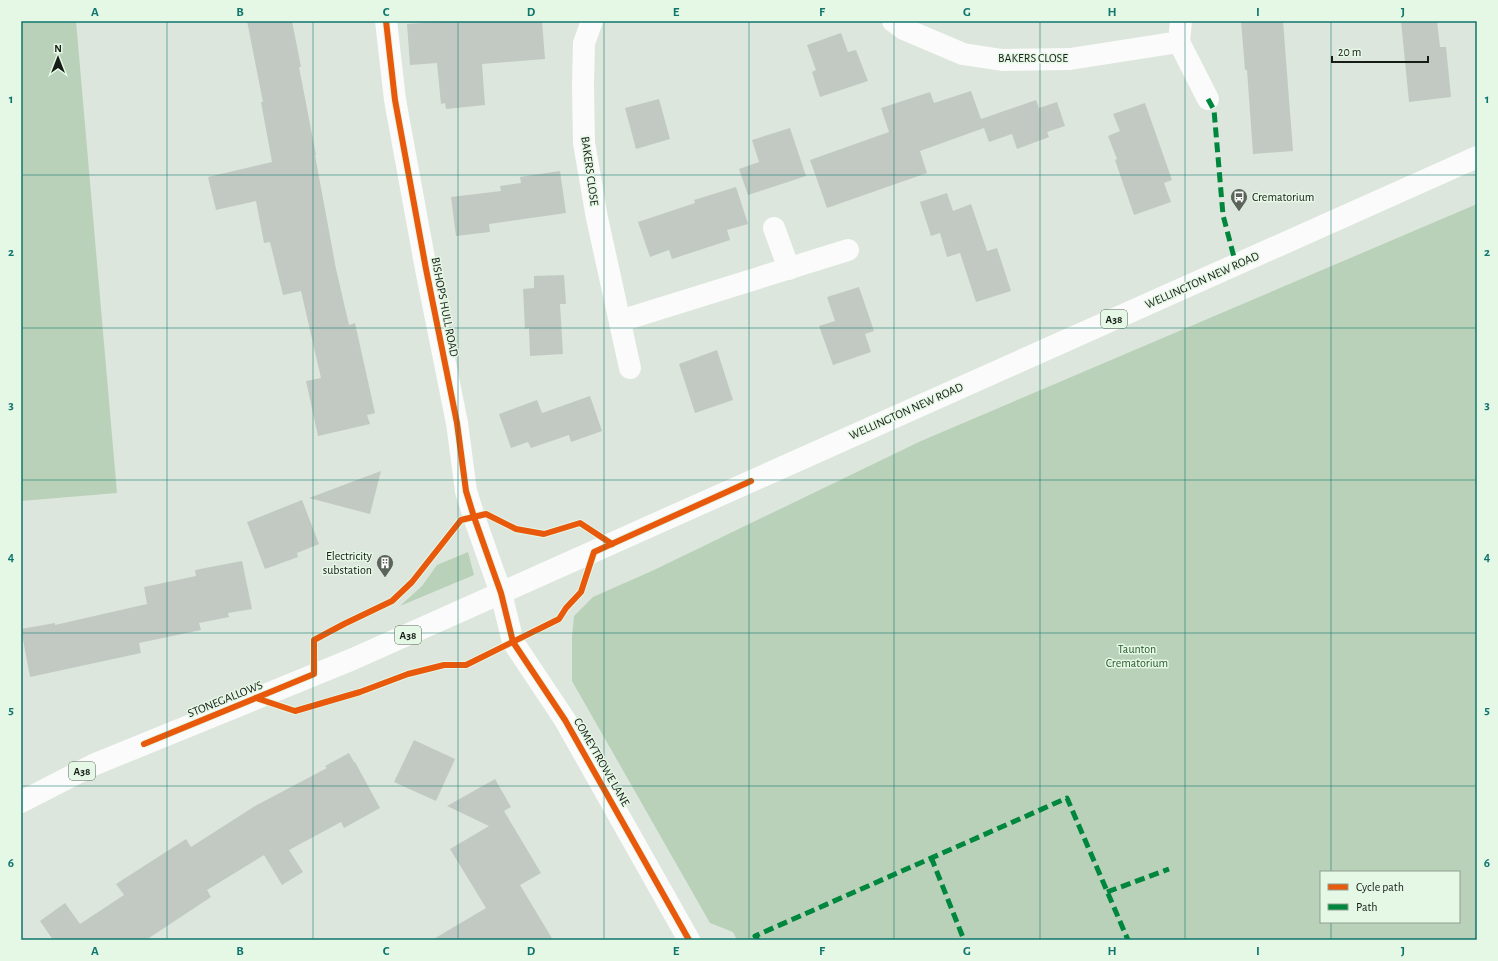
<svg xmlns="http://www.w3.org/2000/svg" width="1498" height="961" font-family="'Alegreya Sans',sans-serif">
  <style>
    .green { fill: #b9d1b9; fill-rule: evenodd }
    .building { fill: #c2c9c2 }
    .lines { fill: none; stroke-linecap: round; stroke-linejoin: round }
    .minor { stroke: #fafbfa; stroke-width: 22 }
    .major { stroke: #fafbfa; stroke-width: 22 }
    .quiet { stroke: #00873e; stroke-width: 5; stroke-dasharray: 10 5; stroke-linecap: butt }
    .cycleway-casing { stroke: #e5f7e5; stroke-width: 8 }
    .cycleway { stroke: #e8590c; stroke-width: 6 }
    .grid { fill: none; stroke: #0f766e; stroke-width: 1; stroke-opacity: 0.55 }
    .labels { text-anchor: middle; stroke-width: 3; stroke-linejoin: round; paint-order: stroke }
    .shield { fill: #e5f7e5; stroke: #545e54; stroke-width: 1 }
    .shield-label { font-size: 11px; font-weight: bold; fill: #161c16 }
    .street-label { font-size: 12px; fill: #161c16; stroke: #e5f7e5 }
    .poi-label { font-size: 12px; fill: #161c16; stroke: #e5f7e5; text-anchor: start }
    .park-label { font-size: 12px; fill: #295a2c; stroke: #e5f7e5 }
    .neatline { fill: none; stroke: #0f766e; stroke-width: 1.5 }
    .grid-label { font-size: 13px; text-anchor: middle; font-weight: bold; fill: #0f766e }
  </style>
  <rect width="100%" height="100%" fill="#dce6dc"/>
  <g class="green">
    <path d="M 21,21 L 76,21 L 117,493 L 21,501 Z"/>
    <path d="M 1477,204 L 1477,940 L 737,940 L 733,932 L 710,923 L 572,681 L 572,637 L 574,616 L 593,597 L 654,570 L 921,441 ZM 1321,872 L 1459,872 L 1459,922 L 1321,922 Z"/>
    <path d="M 468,552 L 474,575 L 400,606 L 422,586 L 437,565 Z"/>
  </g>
  <g class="building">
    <path d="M 247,21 L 292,21 L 301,67 L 299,67 L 316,155 L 315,155 L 336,269 L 349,325 L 355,323 L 375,413 L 367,415 L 370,424 L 318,436 L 306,381 L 321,378 L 301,291 L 283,295 L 270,242 L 264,243 L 256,201 L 216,210 L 208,177 L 272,162 L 261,102 L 263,102 Z"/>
    <path d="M 452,21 L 542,21 L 545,59 L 482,64 L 485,105 L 446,109 L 445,103 L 441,104 L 437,63 L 410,65 L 407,24 Z"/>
    <path d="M 1241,21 L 1283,21 L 1293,151 L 1253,154 L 1247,70 L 1245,70 Z"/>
    <path d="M 1401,21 L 1437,21 L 1440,47 L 1446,47 L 1451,97 L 1409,102 Z"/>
    <path d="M 841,33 L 848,52 L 856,50 L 868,81 L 820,97 L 812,72 L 816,70 L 807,45 Z"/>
    <path d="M 971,91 L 981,119 L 1036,100 L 1039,108 L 1057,102 L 1065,126 L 1047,132 L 1049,137 L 1017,149 L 1012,134 L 989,142 L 984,128 L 920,151 L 927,173 L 827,208 L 810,160 L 889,132 L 881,108 L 930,92 L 934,103 Z"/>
    <path d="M 659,99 L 670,139 L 636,149 L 625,108 Z"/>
    <path d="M 1145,103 L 1172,180 L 1164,183 L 1171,202 L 1134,215 L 1115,160 L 1117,159 L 1108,136 L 1120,131 L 1113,114 Z"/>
    <path d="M 790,128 L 806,176 L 748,195 L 739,169 L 759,162 L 752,140 Z"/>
    <path d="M 560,171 L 566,213 L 489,224 L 490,232 L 456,236 L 451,197 L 501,191 L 500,186 L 521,183 L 520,177 Z"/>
    <path d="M 736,187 L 748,224 L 727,230 L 730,240 L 672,259 L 669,250 L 650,257 L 638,222 L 695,203 L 694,200 Z"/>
    <path d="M 947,193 L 953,211 L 971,204 L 987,251 L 997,248 L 1011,291 L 976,302 L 960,253 L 947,257 L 940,233 L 931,236 L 920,202 Z"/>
    <path d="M 564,275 L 566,304 L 560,304 L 563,354 L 530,356 L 529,328 L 525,329 L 523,289 L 534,288 L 534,276 Z"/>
    <path d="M 859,287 L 874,331 L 865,334 L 871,352 L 833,365 L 819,326 L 835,321 L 827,297 Z"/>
    <path d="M 717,350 L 733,400 L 695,413 L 679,364 Z"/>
    <path d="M 590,396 L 602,431 L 571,442 L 569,435 L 531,448 L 528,442 L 511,448 L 499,414 L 537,400 L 542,413 Z"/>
    <path d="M 381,471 L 370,514 L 309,498 Z"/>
    <path d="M 302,500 L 319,544 L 297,553 L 298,557 L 265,569 L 247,522 Z"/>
    <path d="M 242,561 L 252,609 L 228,613 L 229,617 L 199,623 L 201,630 L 139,643 L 141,653 L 30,677 L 21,629 L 55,623 L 55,625 L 147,604 L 144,587 L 196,576 L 195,570 Z"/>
    <path d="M 414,740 L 455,759 L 436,801 L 394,782 Z"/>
    <path d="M 349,753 L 354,762 L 355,762 L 380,808 L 344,828 L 341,822 L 289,850 L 303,872 L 282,885 L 264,855 L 207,890 L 211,897 L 146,940 L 53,940 L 40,921 L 65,903 L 80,924 L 124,895 L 116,884 L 186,839 L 191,847 L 255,806 L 327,768 L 325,766 Z"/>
    <path d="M 495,779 L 511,807 L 504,811 L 541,873 L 520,885 L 553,940 L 432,940 L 486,908 L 450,849 L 489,826 L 447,806 Z"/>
  </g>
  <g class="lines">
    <g class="minor">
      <path d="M 386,21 L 395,100 L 426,269 L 457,423 L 466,491 L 474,517 L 501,593 L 513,642 L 565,720 L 689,940"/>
      <path d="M 592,21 L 584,43 L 583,85 L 584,143 L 597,218 L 630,368"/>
      <path d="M 893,21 L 904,29 L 963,54 L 1002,60 L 1070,59 L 1179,42 L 1181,21"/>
      <path d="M 1179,42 L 1208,99"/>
      <path d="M 774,228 L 789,269"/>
      <path d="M 620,321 L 848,250"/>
    </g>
    <path class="major" d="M 21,802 L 93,765 L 353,659 L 1477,157"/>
    <g class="quiet">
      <path d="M 1208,99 L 1214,110 L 1223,215 L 1236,265"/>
      <path d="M 931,857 L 964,940"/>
      <path d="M 1107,892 L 1169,869"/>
      <path d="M 758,940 L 755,936 L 1067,798 L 1128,940"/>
    </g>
    <defs>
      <g id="cycleway">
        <path d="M 386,21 L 395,100 L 426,269 L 457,423 L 466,491 L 474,517 L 501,593 L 513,642 L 565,720 L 689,940"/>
        <path d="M 256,698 L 295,711 L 360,692 L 408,674 L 444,665 L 466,665 L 559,619 L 566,608 L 581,592 L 594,552 L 751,481"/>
        <path d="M 144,744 L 314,674 L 314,640 L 344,624 L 392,601 L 412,582 L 461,520 L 486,514 L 516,529 L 544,534 L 580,523 L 612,544"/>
      </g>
    </defs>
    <use href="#cycleway" class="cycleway-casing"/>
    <use href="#cycleway" class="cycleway"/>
  </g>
  <path class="grid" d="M 167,21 L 167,940M 313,21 L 313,940M 458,21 L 458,940M 604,21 L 604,940M 749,21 L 749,940M 894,21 L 894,940M 1040,21 L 1040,940M 1185,21 L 1185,940M 1331,21 L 1331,872M 21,175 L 1477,175M 21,328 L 1477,328M 21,480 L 1477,480M 21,633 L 1477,633M 21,786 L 1477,786M 1331,922 L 1331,940"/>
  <defs>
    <symbol id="bus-pin" viewBox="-11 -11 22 30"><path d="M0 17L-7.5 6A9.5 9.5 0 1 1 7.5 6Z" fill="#5b635b" stroke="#e5f7e5"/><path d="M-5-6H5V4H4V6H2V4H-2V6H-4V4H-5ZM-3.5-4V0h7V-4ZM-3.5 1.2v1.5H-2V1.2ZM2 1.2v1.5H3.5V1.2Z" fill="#fff"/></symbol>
    <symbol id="building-pin" viewBox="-11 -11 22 30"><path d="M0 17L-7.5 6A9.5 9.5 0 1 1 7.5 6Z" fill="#5b635b" stroke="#e5f7e5"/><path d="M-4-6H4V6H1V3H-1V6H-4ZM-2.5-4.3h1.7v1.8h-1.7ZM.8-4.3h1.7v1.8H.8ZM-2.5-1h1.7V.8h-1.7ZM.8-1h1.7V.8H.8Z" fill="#fff"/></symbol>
  </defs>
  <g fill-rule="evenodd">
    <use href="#bus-pin" x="1229" y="187" width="20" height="27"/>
    <use href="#building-pin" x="375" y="553" width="20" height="27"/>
  </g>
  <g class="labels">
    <g class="shield">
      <rect x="1101" y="310" width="26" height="18" rx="3"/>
      <rect x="395" y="626" width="26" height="18" rx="3"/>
      <rect x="69" y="762" width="26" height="18" rx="3"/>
    </g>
    <g class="shield-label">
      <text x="1114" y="323">A38</text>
      <text x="408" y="639">A38</text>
      <text x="82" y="775">A38</text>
    </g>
    <g class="street-label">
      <text x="1033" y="62">BAKERS CLOSE</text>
      <text transform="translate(590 171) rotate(82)" y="4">BAKERS CLOSE</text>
      <text transform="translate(1202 280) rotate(-24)" y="4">WELLINGTON NEW ROAD</text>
      <text transform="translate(445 307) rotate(79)" y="4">BISHOPS HULL ROAD</text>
      <text transform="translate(906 411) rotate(-24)" y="4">WELLINGTON NEW ROAD</text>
      <text transform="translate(225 699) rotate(-22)" y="4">STONEGALLOWS</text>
      <text transform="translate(602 762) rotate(60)" y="4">COMEYTROWE LANE</text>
    </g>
    <g class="poi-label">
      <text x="1252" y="201">Crematorium</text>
      <text x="372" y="560" text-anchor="end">Electricity<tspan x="372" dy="14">substation</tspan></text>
    </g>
    <g class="park-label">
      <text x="1137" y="653">Taunton<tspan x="1137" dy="14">Crematorium</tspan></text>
    </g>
  </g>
  <rect width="1498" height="961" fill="none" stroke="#e5f7e5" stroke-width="44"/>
  <rect x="1320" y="871" width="140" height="52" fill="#e5f7e5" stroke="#929f92"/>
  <rect x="1328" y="884" width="20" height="6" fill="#e8590c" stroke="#929f92"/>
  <text x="1356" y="891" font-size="12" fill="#161c16">Cycle path</text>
  <rect x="1328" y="904" width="20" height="6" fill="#00873e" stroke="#929f92"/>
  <text x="1356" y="911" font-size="12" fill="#161c16">Path</text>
  <g transform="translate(58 58)" stroke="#e5f7e5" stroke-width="3" paint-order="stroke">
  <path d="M0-3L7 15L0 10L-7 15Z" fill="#161c16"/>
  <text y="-6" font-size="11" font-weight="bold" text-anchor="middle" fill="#161c16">N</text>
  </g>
  <path d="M1332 56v6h96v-6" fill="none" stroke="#161c16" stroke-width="2"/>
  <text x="1338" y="56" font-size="12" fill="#161c16" stroke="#e5f7e5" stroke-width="3" paint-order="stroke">20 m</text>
  <rect x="22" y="22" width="1454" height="917" class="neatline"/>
  <g class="grid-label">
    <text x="95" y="16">A</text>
    <text x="240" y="16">B</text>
    <text x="386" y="16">C</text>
    <text x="531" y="16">D</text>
    <text x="676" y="16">E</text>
    <text x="822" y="16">F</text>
    <text x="967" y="16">G</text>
    <text x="1112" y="16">H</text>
    <text x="1258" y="16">I</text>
    <text x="1403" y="16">J</text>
    <text x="11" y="103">1</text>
    <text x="1487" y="103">1</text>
    <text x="11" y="256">2</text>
    <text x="1487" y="256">2</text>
    <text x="11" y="409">3</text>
    <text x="1487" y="409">3</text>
    <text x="11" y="561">4</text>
    <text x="1487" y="561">4</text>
    <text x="11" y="714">5</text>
    <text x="1487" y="714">5</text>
    <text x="11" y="867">6</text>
    <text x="1487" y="867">6</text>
    <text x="95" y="955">A</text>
    <text x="240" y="955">B</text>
    <text x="386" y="955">C</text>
    <text x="531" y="955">D</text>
    <text x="676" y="955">E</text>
    <text x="822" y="955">F</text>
    <text x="967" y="955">G</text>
    <text x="1112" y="955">H</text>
    <text x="1258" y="955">I</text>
    <text x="1403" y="955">J</text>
  </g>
</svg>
